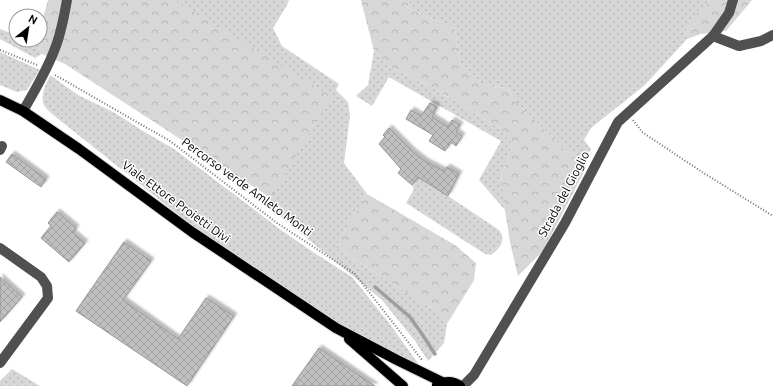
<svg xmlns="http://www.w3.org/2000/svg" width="773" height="386" font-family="Ubuntu,sans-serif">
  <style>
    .grass { fill: url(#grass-dots) }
    .forest { fill: url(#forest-crowns) }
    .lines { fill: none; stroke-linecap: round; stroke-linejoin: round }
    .stream { stroke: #9e9e9e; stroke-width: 3.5 }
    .building { fill: url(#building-cross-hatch); stroke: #949494; filter: url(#shadow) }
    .major-casing { stroke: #dbdbdb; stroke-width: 12 }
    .path { stroke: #727272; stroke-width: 2; stroke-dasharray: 1 2; stroke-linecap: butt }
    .minor { stroke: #505050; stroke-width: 10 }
    .major { stroke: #000; stroke-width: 10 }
    .labels { text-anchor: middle; stroke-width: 3; stroke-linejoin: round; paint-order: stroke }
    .street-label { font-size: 12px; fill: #000; stroke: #fff }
  </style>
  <defs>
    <pattern id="grass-dots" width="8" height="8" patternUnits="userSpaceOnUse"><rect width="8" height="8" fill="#d7d7d7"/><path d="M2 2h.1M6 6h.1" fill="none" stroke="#b7b7b7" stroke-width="1.8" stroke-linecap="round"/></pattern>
    <pattern id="forest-crowns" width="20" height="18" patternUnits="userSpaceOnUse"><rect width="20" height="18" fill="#d7d7d7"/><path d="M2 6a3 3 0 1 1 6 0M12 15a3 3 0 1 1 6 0" fill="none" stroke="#b7b7b7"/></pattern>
    <pattern id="building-cross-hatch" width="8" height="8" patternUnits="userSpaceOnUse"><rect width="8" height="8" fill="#c0c0c0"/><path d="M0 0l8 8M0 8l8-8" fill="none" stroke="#a3a3a3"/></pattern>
    <filter id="shadow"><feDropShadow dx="3" dy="-3" stdDeviation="1" flood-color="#0004"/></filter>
  </defs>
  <rect width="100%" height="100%" fill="#fff"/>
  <g class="grass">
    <path d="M 175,0 L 289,0 L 286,7 L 273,28 L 282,46 L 339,84 L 336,90 L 348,102 L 350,116 L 344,163 L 367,194 L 346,228 L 336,248 L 436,311 L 447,324 L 444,343 L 428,361 L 415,341 L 382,300 L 264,203 L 271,198 Z"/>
    <path d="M 410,0 L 710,0 L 686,24 L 687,39 L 645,85 L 591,128 L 584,140 L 591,149 L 586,157 L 576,160 L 520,106 L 507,88 L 483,85 L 460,63 L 455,28 L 407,8 Z"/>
    <path d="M 0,29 L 16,35 L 16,40 L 37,40 L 37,43 L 42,54 L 35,58 L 0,39 Z"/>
    <path d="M 374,51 L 388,66 L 434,88 L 500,129 L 513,145 L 501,174 L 505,210 L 479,180 L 501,141 L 389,77 L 372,106 L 356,96 L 368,85 Z"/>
    <path d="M 0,52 L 40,70 L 27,90 L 17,92 L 0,85 Z"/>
    <path d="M 50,75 L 78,95 L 115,113 L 143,131 L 174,149 L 281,230 L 313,252 L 352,277 L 389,323 L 420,366 L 335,323 L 244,261 L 194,227 L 52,114 C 50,112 47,109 45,107 C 39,97 46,85 50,75 Z"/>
    <path d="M 422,171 L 424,181 L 448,196 L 499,230 C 500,232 502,234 502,236 C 504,244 497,251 491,255 L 485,254 L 406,203 L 414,189 L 412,185 Z"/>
    <path d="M 12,369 L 40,386 L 0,386 L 0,381 Z"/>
  </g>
  <g class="forest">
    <path d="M 48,0 L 175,0 L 332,97 L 271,198 L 65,64 L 42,54 L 37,43 L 37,40 L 40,40 L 40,29 Z"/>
    <path d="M 361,0 L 410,0 L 407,8 L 455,28 L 460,63 L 483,85 L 507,88 L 520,106 L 576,160 L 586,168 L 543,251 L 518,276 L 510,242 L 504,204 L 501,174 L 513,145 L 500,129 L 434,88 L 388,66 L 374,51 Z"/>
    <path d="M 710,0 L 752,0 L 726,31 L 701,34 L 687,39 L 686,24 Z"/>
    <path d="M 367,194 L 455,245 L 476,263 L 474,280 L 447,324 L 436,311 L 336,248 L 346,228 Z"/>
  </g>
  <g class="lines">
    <path class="stream" d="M 375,287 L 410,317 L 422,334 L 435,354"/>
  </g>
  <g class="building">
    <path d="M 430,103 L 437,107 L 432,117 L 448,127 L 452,120 L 460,125 L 456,132 L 462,136 L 456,146 L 451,142 L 445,151 L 429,141 L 433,135 L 406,119 L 411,110 L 421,116 Z"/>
    <path d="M 389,128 L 413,152 L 426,162 L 444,171 L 447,167 L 459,174 L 448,196 L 418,177 L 412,185 L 398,173 L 401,169 L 379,144 L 385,137 L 383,135 Z"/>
    <path d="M 12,154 L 46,179 L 41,187 L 6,162 Z"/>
    <path d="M 57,212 L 76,228 L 73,233 L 85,243 L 69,262 L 41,238 L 51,226 L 48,223 Z"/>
    <path d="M 124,242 L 151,261 L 123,300 L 178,339 L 206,298 L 234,316 L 187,386 L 76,311 Z"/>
    <path d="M 0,277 L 22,297 L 0,322 Z"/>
    <path d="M 319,348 L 375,386 L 292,386 Z"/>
  </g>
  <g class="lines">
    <defs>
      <g id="major">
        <path d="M 0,100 L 23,111 L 79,149 L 192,232 L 336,328 L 397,360 L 442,382"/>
        <path d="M 349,339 L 403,386"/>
        <path d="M 437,385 C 445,381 452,380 460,386"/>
      </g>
    </defs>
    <use href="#major" class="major-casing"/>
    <g class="path">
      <path d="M 0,50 L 37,65"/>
      <path d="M 55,75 L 170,141 L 277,223 L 355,274 L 422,360"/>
      <path d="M 633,120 L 642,132 L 702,172 L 773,216"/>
    </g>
    <g class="minor">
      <path d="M 713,36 L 739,46 L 761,41 L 773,35"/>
      <path d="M 23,111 C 34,92 46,72 54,51 C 61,35 64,17 67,0"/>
      <path d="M 0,150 L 2,146"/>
      <path d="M 0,248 L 41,277 L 47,286 L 48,298 L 0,363"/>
      <path d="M 463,386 L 474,375 L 565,223 L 618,122 L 713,36 L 729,13 L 733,0"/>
    </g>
    <use href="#major" class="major"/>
  </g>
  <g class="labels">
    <g class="street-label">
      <text transform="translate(247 187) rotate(36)" y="4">Percorso verde Amleto Monti</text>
      <text transform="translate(564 194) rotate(-62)" y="4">Strada del Gioglio</text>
      <text transform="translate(176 202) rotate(36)" y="4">Viale Ettore Proietti Divi</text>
    </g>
  </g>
  <g transform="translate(28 28) rotate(30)"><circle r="19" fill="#ffffff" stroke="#999999"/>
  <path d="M0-3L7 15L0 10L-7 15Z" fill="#000000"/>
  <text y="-6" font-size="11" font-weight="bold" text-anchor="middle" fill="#000000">N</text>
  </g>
</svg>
